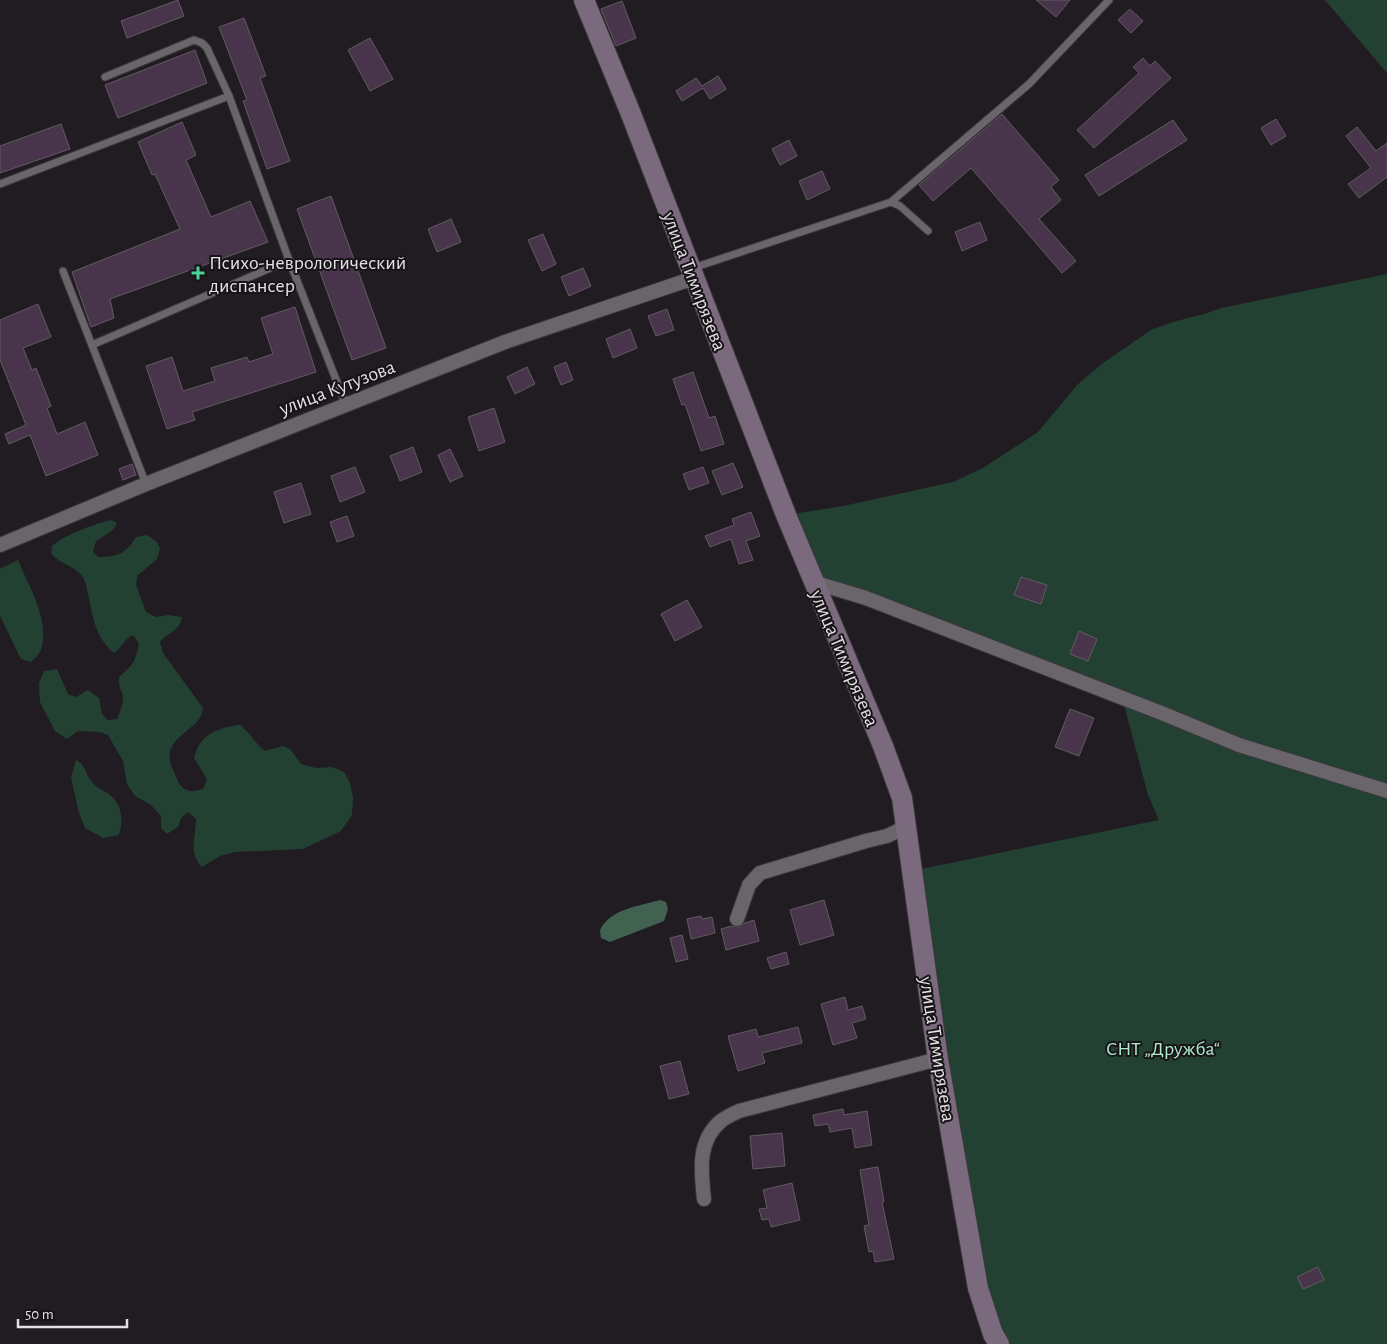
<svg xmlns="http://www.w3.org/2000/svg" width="1387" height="1344" font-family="'Alegreya Sans',sans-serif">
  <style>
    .green { fill: #234133 }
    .water { fill: #416151 }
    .building { fill: #48344b; stroke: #615c61 }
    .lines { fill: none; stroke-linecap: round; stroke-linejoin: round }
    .service-casing { stroke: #3a373a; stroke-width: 9 }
    .minor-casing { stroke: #3a373a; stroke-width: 16 }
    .secondary-casing { stroke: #3a373a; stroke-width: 22 }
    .service { stroke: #6a656b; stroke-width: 7 }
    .minor { stroke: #6a656b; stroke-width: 14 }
    .secondary { stroke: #7b6a7e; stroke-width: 20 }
    .poi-dot { fill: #4ad49c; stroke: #171317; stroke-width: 2 }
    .labels { text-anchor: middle; stroke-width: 4; stroke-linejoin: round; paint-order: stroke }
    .poi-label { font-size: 20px; fill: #e3e0e3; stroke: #171317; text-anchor: start }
    .street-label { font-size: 20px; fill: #e3e0e3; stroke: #171317 }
    .park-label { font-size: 20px; fill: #adebcc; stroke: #171317 }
  </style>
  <rect width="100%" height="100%" fill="#201c21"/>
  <g class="green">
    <path d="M 1325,0 L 1387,0 L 1387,73 Z"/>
    <path d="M 1387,274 L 1387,1344 L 999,1344 L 993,1334 L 912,871 L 1159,820 L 1148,795 L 1122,697 L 813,582 L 786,515 L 843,506 L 953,482 L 983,468 L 1038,432 L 1077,385 L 1103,363 L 1151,330 L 1173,322 L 1204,314 L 1221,308 Z"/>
    <path d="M 111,520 L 117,523 L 113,530 L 96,541 L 93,552 L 98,557 C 117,557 126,554 136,537 L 147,535 L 157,542 L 160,549 L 157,559 L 137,576 L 136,585 L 146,612 L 156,617 L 168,615 L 182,617 C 180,631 168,632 160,642 L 163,653 L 203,708 C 202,732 157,736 173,770 C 176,776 178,783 182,787 C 189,794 197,791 204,788 L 207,779 L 194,758 C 200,734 217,728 240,725 C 250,733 255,743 265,751 L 283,746 L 290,749 L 301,764 L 316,768 L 332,767 L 344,772 L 350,783 L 353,798 L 352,815 L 341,831 L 303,849 L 234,852 L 220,856 L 202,867 C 188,853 196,837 196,819 L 188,812 L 181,818 L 178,827 L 167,834 L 161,828 L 161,816 L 151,805 L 135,796 L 127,784 L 123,761 L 108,735 L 100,732 L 78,731 L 67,739 L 55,731 L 40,702 L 39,683 L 44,671 L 57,669 L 68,694 L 76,697 L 88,690 L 99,698 L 102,714 L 108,720 L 117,719 C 120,712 123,705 123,697 C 122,688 118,690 119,677 C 133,665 135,663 139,644 L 133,635 C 125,638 122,647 114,653 C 95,637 93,617 88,594 C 87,589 86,581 82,576 C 74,565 59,564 51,553 L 52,546 C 68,533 92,525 111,520 Z"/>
    <path d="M 18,560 C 28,585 51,622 41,650 C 39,655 34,659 31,662 L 21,659 L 0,616 L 0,569 Z"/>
    <path d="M 76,760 C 88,766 85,777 94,784 C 98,789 105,791 110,795 C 123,806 123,820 119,835 L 103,838 L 85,828 L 79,813 L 71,778 Z"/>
  </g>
  <path class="water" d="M 660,900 L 666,902 L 668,909 L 664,921 L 610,942 L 601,938 L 600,930 C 610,909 639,906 660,900 Z"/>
  <g class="building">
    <path d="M 178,0 L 184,16 L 127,38 L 121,21 Z"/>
    <path d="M 1036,0 L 1070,0 L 1056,17 Z"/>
    <path d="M 622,1 L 636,38 L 616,46 L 601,9 Z"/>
    <path d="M 1130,9 L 1143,21 L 1131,33 L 1118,20 Z"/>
    <path d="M 244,18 L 266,76 L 260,78 L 290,161 L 267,169 L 243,101 L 247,100 L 219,27 Z"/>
    <path d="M 370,38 L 393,79 L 370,91 L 348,50 Z"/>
    <path d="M 195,50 L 207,83 L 118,118 L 105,85 Z"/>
    <path d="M 1143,58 L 1150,66 L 1155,61 L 1171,78 L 1094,148 L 1077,130 L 1139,73 L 1133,67 Z"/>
    <path d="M 718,76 L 726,89 L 710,99 L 703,88 L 682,101 L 676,91 L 696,78 L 702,86 Z"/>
    <path d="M 1002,114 L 1059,180 L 1051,187 L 1061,200 L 1039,219 L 1076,261 L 1062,273 L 971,168 L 933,201 L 919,185 Z"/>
    <path d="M 1276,119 L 1286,136 L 1271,145 L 1261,128 Z"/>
    <path d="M 1173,120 L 1187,140 L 1099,196 L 1085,175 Z"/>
    <path d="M 182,122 L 196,155 L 186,160 L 211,217 L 250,201 L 268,242 L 110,299 L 114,318 L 91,327 L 72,272 L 180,229 L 155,174 L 152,175 L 138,142 Z"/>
    <path d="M 61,124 L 70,149 L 0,173 L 0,146 Z"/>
    <path d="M 1357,127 L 1376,151 L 1387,143 L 1387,177 L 1359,198 L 1348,184 L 1371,168 L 1346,136 Z"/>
    <path d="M 789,140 L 797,156 L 780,165 L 772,149 Z"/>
    <path d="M 822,171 L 830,189 L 807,200 L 799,181 Z"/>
    <path d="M 331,196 L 386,348 L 352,360 L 297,209 Z"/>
    <path d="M 451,219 L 461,242 L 437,252 L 428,229 Z"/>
    <path d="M 980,222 L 987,240 L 962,251 L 955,232 Z"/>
    <path d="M 543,234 L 556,264 L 542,271 L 528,240 Z"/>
    <path d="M 583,268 L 591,286 L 569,296 L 561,277 Z"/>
    <path d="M 38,304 L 51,337 L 23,348 L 32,370 L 36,368 L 51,406 L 47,408 L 57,434 L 85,422 L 98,455 L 46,476 L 30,435 L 9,444 L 5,434 L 26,425 L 0,360 L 0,320 Z"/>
    <path d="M 295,307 L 316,372 L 192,412 L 195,420 L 167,429 L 146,366 L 172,357 L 183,391 L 215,381 L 211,368 L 247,357 L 249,362 L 273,354 L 261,318 Z"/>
    <path d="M 667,309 L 674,330 L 656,336 L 648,316 Z"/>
    <path d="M 630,329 L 637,348 L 613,358 L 606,339 Z"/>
    <path d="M 566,362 L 573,380 L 561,385 L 554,367 Z"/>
    <path d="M 527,367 L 535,384 L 515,394 L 507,377 Z"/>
    <path d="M 693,372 L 709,418 L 715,416 L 724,444 L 701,451 L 685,404 L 682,405 L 673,379 Z"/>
    <path d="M 494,408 L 505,442 L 479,451 L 468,417 Z"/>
    <path d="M 413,447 L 422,472 L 400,481 L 390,456 Z"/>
    <path d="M 450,449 L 463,476 L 450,482 L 438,455 Z"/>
    <path d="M 733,463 L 743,487 L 722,495 L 712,471 Z"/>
    <path d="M 132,464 L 136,475 L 123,480 L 119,469 Z"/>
    <path d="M 355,467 L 365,492 L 340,502 L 331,476 Z"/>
    <path d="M 703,467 L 709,483 L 689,490 L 683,474 Z"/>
    <path d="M 301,483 L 311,514 L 284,523 L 274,492 Z"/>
    <path d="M 751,512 L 760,536 L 746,541 L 753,560 L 739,564 L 731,539 L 710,547 L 705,536 L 734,525 L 732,519 Z"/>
    <path d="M 347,516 L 354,536 L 337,542 L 330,522 Z"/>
    <path d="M 1021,577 L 1047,585 L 1041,604 L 1014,595 Z"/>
    <path d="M 687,600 L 702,627 L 675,641 L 661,614 Z"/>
    <path d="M 1079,631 L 1097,639 L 1088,661 L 1070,654 Z"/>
    <path d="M 1070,709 L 1094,718 L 1079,756 L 1055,747 Z"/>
    <path d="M 824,900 L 834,935 L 800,945 L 790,910 Z"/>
    <path d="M 701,916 L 702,919 L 712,917 L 715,933 L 691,939 L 687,919 Z"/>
    <path d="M 754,920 L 759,941 L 726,950 L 721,929 L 732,926 L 739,927 L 745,923 Z"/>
    <path d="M 682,935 L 688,959 L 676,962 L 670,938 Z"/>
    <path d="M 786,952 L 789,964 L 771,969 L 767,958 Z"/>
    <path d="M 845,997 L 848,1010 L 862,1006 L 866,1019 L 852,1023 L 857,1038 L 833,1045 L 821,1004 Z"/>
    <path d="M 798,1027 L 802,1043 L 762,1053 L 765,1063 L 738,1071 L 728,1036 L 756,1029 L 758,1037 Z"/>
    <path d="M 680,1061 L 689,1094 L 669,1099 L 660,1066 Z"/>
    <path d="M 843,1109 L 844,1115 L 867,1111 L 872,1145 L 855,1148 L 852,1128 L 830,1132 L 828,1124 L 815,1126 L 813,1115 Z"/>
    <path d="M 782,1133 L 785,1166 L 753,1169 L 750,1136 Z"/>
    <path d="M 878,1167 L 884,1202 L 882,1202 L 894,1259 L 875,1262 L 873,1251 L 869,1252 L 864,1226 L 869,1225 L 860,1170 Z"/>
    <path d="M 792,1183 L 800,1220 L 771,1227 L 769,1219 L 762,1220 L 759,1209 L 767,1208 L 763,1190 Z"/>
    <path d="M 1318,1267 L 1324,1280 L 1303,1289 L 1297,1277 Z"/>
  </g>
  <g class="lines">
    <defs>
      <g id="service">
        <path d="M 105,77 L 194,40 L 202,43 L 207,48 L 229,96 L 289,260 L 346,405"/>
        <path d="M 0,184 L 229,96"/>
        <path d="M 891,202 L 1029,84 L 1109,0"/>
        <path d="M 693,268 L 891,202 L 900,206 L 928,231"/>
        <path d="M 63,271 L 146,484"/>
        <path d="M 92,345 L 289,260"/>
      </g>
      <g id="minor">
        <path d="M 0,545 L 146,484 L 505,342 L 694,278"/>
        <path d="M 813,582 L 866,598 L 1164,714 L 1239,745 L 1387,791"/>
        <path d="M 737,919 L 749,885 L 760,873 L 866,841 L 887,836 L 906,827"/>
        <path d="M 704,1199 C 701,1171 697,1141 721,1121 C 726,1117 733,1114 739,1111 L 938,1059"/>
      </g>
      <path id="secondary" d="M 584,0 L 631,114 L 786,515 L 883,746 L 902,798 L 938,1059 L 978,1288 L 993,1334 L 999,1344"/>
    </defs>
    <use href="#service" class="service-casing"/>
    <use href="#minor" class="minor-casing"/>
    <use href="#secondary" class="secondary-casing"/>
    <use href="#service" class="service"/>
    <use href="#minor" class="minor"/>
    <use href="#secondary" class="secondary"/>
  </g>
  <path class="poi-dot" d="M195.5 265.5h5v5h5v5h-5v5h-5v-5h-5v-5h5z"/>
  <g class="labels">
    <g class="poi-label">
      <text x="209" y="269">Психо-неврологический<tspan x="209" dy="23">диспансер</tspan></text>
    </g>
    <g class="street-label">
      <text transform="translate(695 281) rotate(69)" y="7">улица Тимирязева</text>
      <text transform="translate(337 387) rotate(-21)" y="7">улица Кутузова</text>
      <text transform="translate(845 658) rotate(67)" y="7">улица Тимирязева</text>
      <text transform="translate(938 1049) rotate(81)" y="7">улица Тимирязева</text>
    </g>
    <g class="park-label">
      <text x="1163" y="1055">СНТ „Дружба“</text>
    </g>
  </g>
  <path d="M18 1319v8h109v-8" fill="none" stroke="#e3e0e3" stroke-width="2.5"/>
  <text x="25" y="1319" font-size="15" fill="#e3e0e3" stroke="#171317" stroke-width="4" paint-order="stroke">50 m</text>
</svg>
